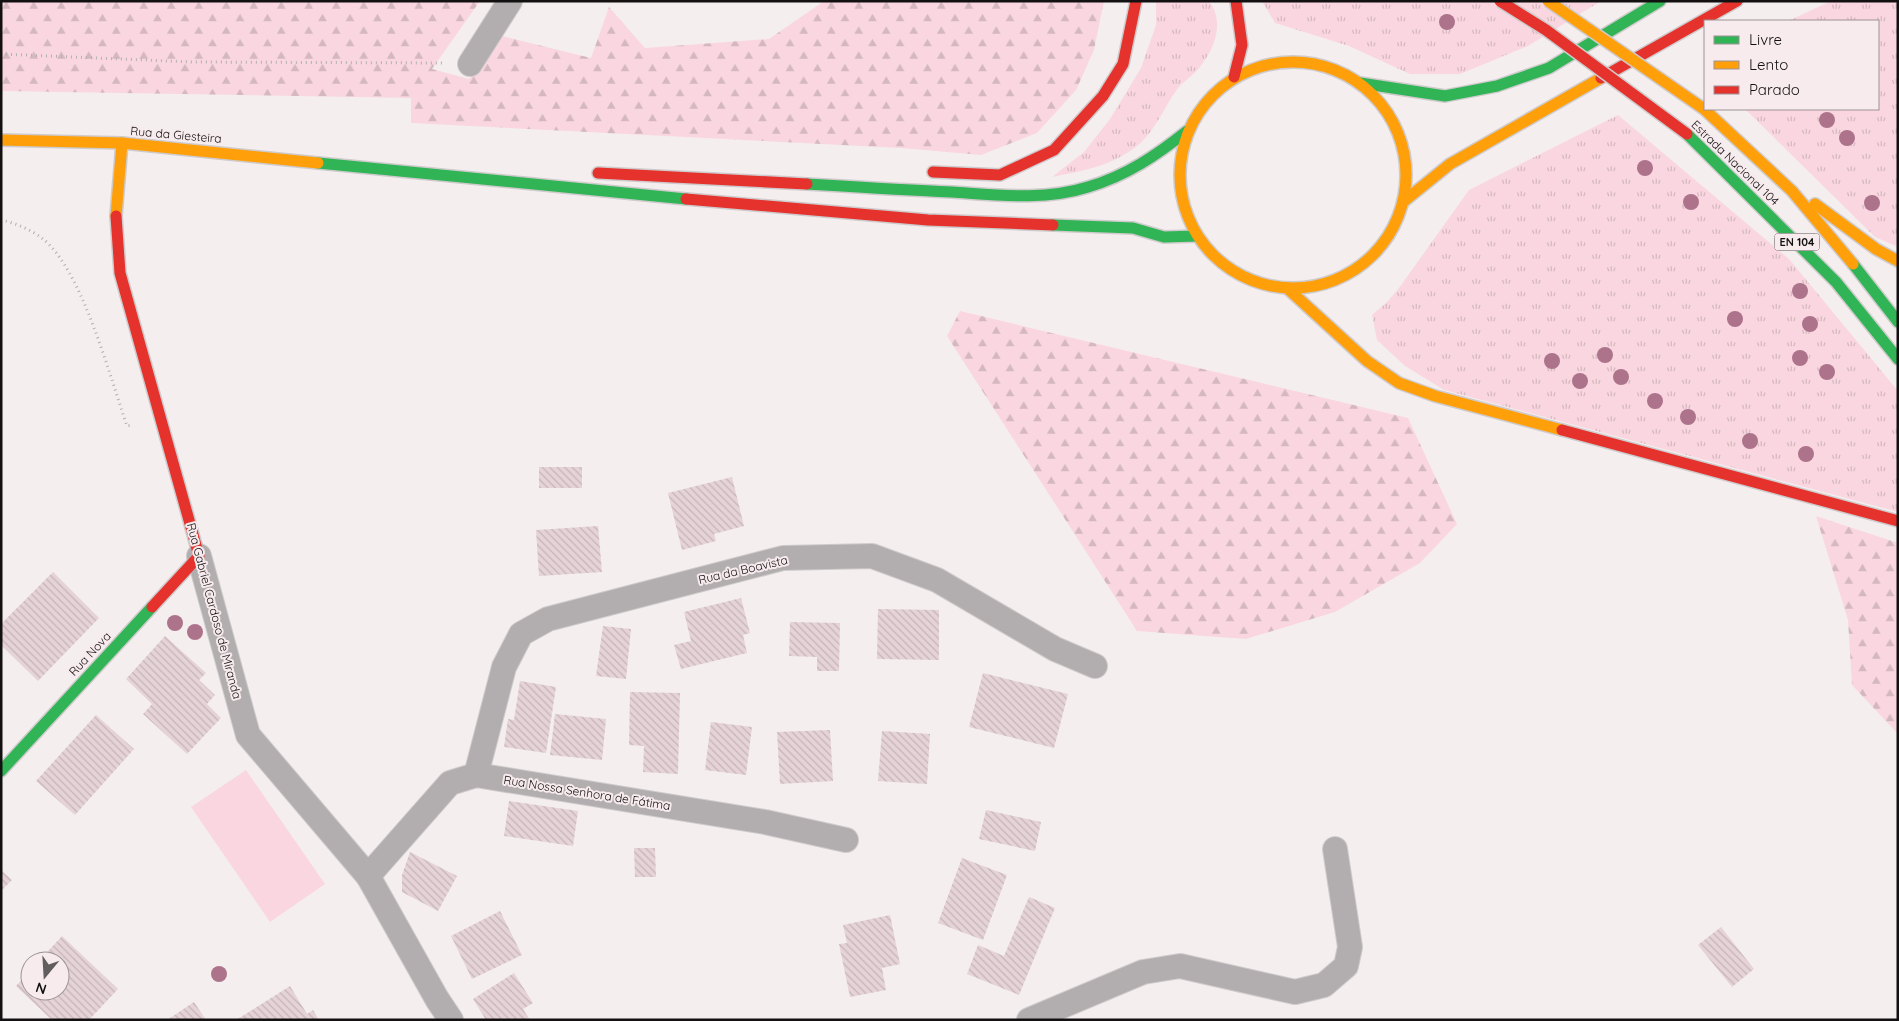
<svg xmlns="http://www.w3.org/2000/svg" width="1899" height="1021" font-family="Quicksand,sans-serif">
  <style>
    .grass { fill: url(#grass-tufts) }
    .forest { fill: url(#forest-firs) }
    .park { fill: #fad7e0 }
    .building { fill: url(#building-back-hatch) }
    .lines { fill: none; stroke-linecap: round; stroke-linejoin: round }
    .street-casing { stroke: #cfcbcc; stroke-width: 26 }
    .fast-casing { stroke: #cfcbcc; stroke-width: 14 }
    .slow-casing { stroke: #cfcbcc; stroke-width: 14 }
    .jam-casing { stroke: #cfcbcc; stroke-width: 14 }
    .path { stroke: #b3b0b1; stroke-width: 3; stroke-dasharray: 1 4; stroke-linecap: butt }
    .street { stroke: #b2aeaf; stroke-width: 24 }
    .fast { stroke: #30b455; stroke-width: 11 }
    .slow { stroke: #ff9f0a; stroke-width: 11 }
    .jam { stroke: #e5322d; stroke-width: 11 }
    .slow-bridge-casing { stroke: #cfcbcc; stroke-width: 14; stroke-linecap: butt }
    .jam-bridge-casing { stroke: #cfcbcc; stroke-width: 14; stroke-linecap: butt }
    .slow-bridge { stroke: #ff9f0a; stroke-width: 11 }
    .jam-bridge { stroke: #e5322d; stroke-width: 11 }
    .tree { fill: #ac738b }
    .labels { text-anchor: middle; stroke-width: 4; stroke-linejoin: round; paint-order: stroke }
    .shield { fill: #f7ebee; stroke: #575253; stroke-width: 1 }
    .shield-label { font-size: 11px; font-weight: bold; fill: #131011 }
    .street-label { font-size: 12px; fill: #131011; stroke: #f7ebee }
  </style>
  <defs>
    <pattern id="grass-tufts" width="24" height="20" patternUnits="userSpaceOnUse" patternTransform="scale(1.25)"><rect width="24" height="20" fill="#fad7e0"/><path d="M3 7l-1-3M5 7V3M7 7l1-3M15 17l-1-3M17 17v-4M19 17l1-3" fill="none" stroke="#d5b8bf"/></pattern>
    <pattern id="forest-firs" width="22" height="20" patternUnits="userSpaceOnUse" patternTransform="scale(1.25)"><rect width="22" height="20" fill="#fad7e0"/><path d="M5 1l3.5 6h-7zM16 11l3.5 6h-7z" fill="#d5b8bf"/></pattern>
    <pattern id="building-back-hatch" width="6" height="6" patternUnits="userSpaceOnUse" patternTransform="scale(1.25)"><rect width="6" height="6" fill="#e6d3d8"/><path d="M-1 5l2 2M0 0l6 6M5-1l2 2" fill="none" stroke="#c4b4b8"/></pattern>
  </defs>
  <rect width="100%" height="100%" fill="#f4eeef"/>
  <g class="grass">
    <path d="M 1156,1 L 1209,1 C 1225,22 1215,48 1200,67 C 1194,75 1185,80 1178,88 C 1164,107 1154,135 1133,149 C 1107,167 1082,171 1052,177 L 1084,152 L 1110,119 L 1141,68 L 1156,25 Z"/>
    <path d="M 1262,1 L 1601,1 L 1528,46 L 1460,74 L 1410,74 L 1349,46 L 1275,23 Z"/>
    <path d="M 1831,1 L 1898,1 L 1898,247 L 1875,237 L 1745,109 L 1878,109 L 1878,21 L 1788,21 Z"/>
    <path d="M 1618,115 L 1789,259 L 1898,391 L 1898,512 L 1444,390 L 1405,366 L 1377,340 L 1372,315 L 1387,302 L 1399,288 L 1469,190 Z"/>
  </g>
  <g class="forest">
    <path d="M 1,1 L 480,1 L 432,69 L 469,79 L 502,36 L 591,58 L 609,7 L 645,48 L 769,39 L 824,1 L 1104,1 L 1094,50 L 1076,90 L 1037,133 L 981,155 L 901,148 L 411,123 L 411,98 L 1,91 Z"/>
    <path d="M 960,311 L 1408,418 L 1457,524 L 1420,563 L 1335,612 L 1246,639 L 1137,631 L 947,336 Z"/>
    <path d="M 1816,516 L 1898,543 L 1898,734 L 1852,685 L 1848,620 Z"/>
  </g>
  <path class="park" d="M 246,770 L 325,884 L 270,922 L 191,807 Z"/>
  <g class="building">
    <rect x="539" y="467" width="43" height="21"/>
    <path d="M 732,477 L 744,526 L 714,534 L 716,541 L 682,550 L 668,493 Z"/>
    <path d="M 598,526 L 602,572 L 539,576 L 536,530 Z"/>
    <path d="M 53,572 L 99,618 L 38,681 L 1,645 L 1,624 Z"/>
    <path d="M 741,598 L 750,633 L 743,635 L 747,653 L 681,669 L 674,645 L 691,641 L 684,612 Z"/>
    <path d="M 878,609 L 939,610 L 939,660 L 877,659 Z"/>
    <path d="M 790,622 L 840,623 L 839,671 L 817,671 L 817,657 L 789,656 Z"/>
    <path d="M 603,626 L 631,629 L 626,679 L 596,676 Z"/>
    <path d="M 165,636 L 206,673 L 199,680 L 215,695 L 207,704 L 221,718 L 187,754 L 143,714 L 152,704 L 126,679 Z"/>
    <path d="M 983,673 L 1068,694 L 1054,748 L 969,727 Z"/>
    <path d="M 520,681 L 556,687 L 546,753 L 504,747 L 508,719 L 514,720 Z"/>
    <path d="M 630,692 L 680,693 L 678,774 L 643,772 L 644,746 L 629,745 Z"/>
    <path d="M 555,714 L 606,719 L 602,760 L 550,755 Z"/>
    <path d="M 96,715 L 134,749 L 75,815 L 36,781 Z"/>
    <path d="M 711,722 L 752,727 L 746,775 L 705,770 Z"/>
    <path d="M 830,730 L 833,781 L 780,784 L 777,732 Z"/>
    <path d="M 882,731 L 930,734 L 927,784 L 878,781 Z"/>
    <path d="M 509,801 L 578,811 L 573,846 L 504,836 Z"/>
    <path d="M 986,810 L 1041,822 L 1035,851 L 979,839 Z"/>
    <path d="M 634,848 L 655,848 L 656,877 L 635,877 Z"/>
    <path d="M 410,852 L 457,876 L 438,911 L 402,892 L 402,875 Z"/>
    <path d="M 962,858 L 1007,875 L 983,940 L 938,923 Z"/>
    <path d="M 1,870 L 12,880 L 1,891 Z"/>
    <path d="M 1029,897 L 1055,908 L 1019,995 L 967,974 L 978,945 L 1004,956 Z"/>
    <path d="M 500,911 L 522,955 L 472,979 L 451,936 Z"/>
    <path d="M 890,915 L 900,964 L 882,968 L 886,990 L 850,997 L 839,944 L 847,943 L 843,925 Z"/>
    <path d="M 1721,927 L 1754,969 L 1732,987 L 1698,945 Z"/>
    <path d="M 62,936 L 118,989 L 89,1020 L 52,1020 L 16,986 L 30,971 L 30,991 L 60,991 L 60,961 L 39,961 Z"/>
    <path d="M 514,973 L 533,1003 L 523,1009 L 530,1020 L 486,1020 L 473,999 Z"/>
    <path d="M 290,986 L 307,1014 L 313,1010 L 319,1020 L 236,1020 Z"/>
    <path d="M 194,1002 L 206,1020 L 167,1020 Z"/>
  </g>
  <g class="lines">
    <defs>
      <g id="street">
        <path d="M 470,64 L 510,1"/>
        <path d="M 199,556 L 248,735 L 368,876 L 437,999 L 451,1020"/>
        <path d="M 476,775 L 504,667 L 521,634 L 548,619 L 783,558 L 872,556 L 937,580 L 1055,649 L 1095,666"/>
        <path d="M 368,876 L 450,783 L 476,775 L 765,822 L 846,840"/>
        <path d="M 1029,1020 L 1143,972 L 1180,966 L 1295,992 L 1324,985 L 1346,966 L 1350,947 L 1335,849"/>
      </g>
      <g id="fast">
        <path d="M 1360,83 L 1445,96 L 1497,86 L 1549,68 L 1660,1"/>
        <path d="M 1687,134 L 1836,282 L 1898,359"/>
        <path d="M 318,163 L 686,199"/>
        <path d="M 807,184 C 856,187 904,190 952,192 C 997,195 1044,201 1088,187 C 1126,176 1157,155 1187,131"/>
        <path d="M 1053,225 L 1133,228 L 1164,237 L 1197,236"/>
        <path d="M 1853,264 L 1898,322"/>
        <path d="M 1,771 L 152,607"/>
      </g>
      <g id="slow">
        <circle cx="1293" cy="175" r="113"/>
        <path d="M 1704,109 L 1792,191 L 1853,264"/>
        <path d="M 1,140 L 122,143 L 318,163"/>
        <path d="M 1403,202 L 1450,164 L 1601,78"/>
        <path d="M 1815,204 L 1876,249 L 1898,261"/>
        <path d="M 116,216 L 122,143"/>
        <path d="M 1287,288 L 1367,361 L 1399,383 L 1435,396 L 1562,430"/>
      </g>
      <g id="jam">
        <path d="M 1234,77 L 1242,45 L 1236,1"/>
        <path d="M 1601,78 L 1737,1"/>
        <path d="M 933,172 L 1000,175 L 1054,150 L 1103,96 L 1123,64 L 1136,1"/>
        <path d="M 598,173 L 807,184"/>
        <path d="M 686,199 L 928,220 L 1053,225"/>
        <path d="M 116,216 L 120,273 L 199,556 L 152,607"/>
        <path d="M 1562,430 L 1898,521"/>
      </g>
    </defs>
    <use href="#street" class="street-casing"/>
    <use href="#fast" class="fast-casing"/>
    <use href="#slow" class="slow-casing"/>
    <use href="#jam" class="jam-casing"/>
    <g class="path">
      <path d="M 1,54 L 192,62 L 444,63"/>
      <path d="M 1,220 C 15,223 32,230 43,239 C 82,270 110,377 127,426 L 133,425"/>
    </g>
    <use href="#street" class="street"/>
    <use href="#fast" class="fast"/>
    <use href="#slow" class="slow"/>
    <use href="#jam" class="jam"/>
    <defs>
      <path id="slow-bridge" d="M 1548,1 L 1704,109"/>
      <path id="jam-bridge" d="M 1500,1 L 1546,30 L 1687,134"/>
    </defs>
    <use href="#slow-bridge" class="slow-bridge-casing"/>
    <use href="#jam-bridge" class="jam-bridge-casing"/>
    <use href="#slow-bridge" class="slow-bridge"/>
    <use href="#jam-bridge" class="jam-bridge"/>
  </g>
  <g class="tree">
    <circle cx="1447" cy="22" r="8"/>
    <circle cx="1827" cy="120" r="8"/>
    <circle cx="1847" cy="138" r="8"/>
    <circle cx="1645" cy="168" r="8"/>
    <circle cx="1691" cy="202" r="8"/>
    <circle cx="1872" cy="203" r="8"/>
    <circle cx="1800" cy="291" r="8"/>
    <circle cx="1735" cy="319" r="8"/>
    <circle cx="1810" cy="324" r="8"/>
    <circle cx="1605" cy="355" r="8"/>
    <circle cx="1800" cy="358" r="8"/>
    <circle cx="1552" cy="361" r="8"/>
    <circle cx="1827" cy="372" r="8"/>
    <circle cx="1621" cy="377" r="8"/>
    <circle cx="1580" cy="381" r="8"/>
    <circle cx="1655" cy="401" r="8"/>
    <circle cx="1688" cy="417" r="8"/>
    <circle cx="1750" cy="441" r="8"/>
    <circle cx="1806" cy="454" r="8"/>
    <circle cx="175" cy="623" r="8"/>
    <circle cx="195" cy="632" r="8"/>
    <circle cx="219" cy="974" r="8"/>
  </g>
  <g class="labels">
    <rect class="shield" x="1774.5" y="233.5" width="45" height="17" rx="4"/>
    <g class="shield-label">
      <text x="1797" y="246">EN 104</text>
    </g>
    <g class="street-label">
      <text transform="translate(176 135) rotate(5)" y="4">Rua da Giesteira</text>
      <text transform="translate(1735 163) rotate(44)" y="4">Estrada Nacional 104</text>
      <text transform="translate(743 570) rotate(-13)" y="4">Rua da Boavista</text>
      <text transform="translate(214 611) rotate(75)" y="4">Rua Gabriel Cardoso de Miranda</text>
      <text transform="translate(90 654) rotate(-47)" y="4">Rua Nova</text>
      <text transform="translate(587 793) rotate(9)" y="4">Rua Nossa Senhora de Fátima</text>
    </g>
  </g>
  <rect width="1899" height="1021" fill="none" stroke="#131011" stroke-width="5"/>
  <rect x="1704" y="20" width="175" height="90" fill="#f7ebee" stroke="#9c9396"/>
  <rect x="1714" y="36" width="25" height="8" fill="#30b455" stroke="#9c9396"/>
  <text x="1749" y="45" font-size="15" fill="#131011">Livre</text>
  <rect x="1714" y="61" width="25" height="8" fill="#ff9f0a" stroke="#9c9396"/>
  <text x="1749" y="70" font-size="15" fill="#131011">Lento</text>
  <rect x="1714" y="86" width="25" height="8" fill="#e5322d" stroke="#9c9396"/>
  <text x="1749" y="95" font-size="15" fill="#131011">Parado</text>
  <g transform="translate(45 976) rotate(198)"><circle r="24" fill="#f7ebee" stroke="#9c9396"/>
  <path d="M0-4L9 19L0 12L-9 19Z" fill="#625e5f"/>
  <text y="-8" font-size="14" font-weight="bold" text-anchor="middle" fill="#131011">N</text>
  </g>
</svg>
